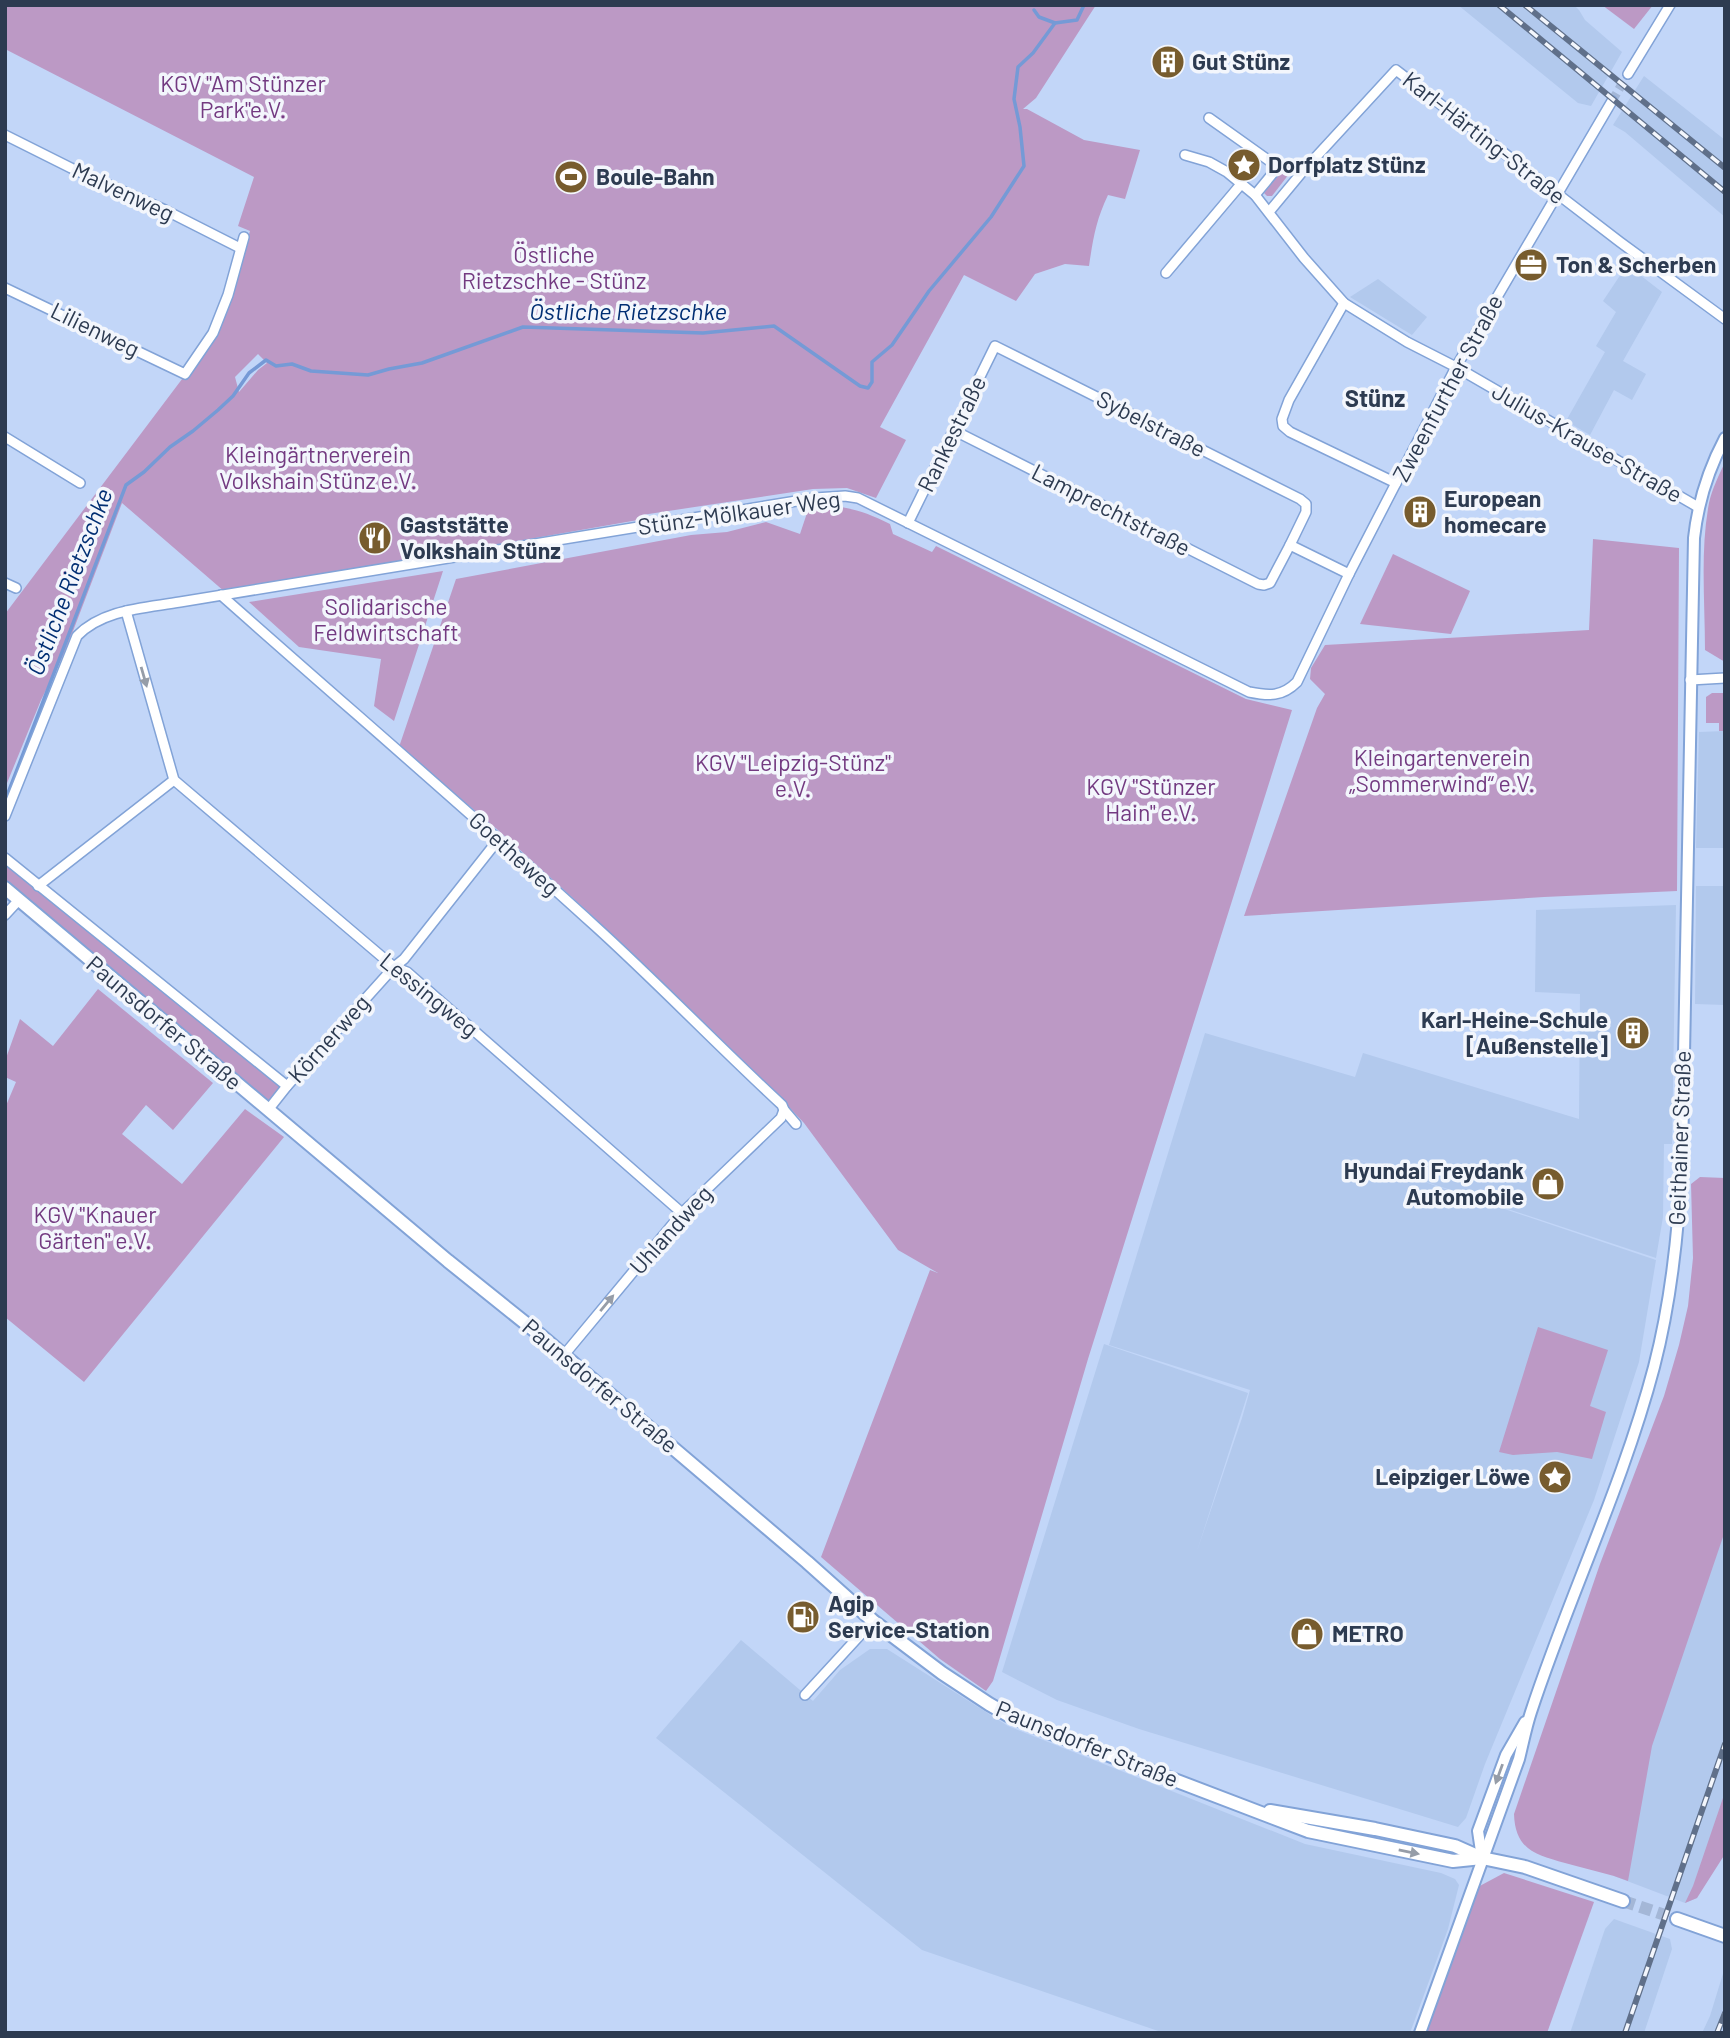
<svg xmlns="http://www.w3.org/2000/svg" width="1730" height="2038" font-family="Barlow,sans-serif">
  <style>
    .built { fill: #b2c9ed }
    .green { fill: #bc99c5; fill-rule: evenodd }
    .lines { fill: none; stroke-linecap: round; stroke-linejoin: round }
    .stream { stroke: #759ad6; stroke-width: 3.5 }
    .minor-tunnel { stroke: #a4b7d7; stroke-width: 9; stroke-dasharray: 9 4.5; stroke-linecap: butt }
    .secondary-tunnel { stroke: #a4b7d7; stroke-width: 12; stroke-dasharray: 12 6; stroke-linecap: butt }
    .minor-casing { stroke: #82a3d7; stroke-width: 12 }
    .tertiary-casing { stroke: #82a3d7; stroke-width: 14 }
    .secondary-casing { stroke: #82a3d7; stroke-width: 16 }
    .minor { stroke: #fff; stroke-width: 9 }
    .tertiary { stroke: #fff; stroke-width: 10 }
    .secondary { stroke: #fff; stroke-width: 12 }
    .rail-casing { stroke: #60708a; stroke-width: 6 }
    .rail { stroke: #f3f6fc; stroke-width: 3.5; stroke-dasharray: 10; stroke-linecap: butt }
    .oneway { fill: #969da8 }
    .labels { text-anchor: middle; stroke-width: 7; stroke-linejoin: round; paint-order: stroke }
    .poi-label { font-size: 23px; font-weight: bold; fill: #2d3b51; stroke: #f3f6fc; text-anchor: start }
    .park-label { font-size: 23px; fill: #733a81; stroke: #f3f6fc }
    .street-label { font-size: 23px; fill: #2d3b51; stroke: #f3f6fc }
    .water-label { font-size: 24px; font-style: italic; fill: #012e73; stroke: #f3f6fc }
    .neighbourhood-label { font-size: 24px; font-weight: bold; fill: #2d3b51; stroke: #f3f6fc }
  </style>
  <rect width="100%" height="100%" fill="#c2d6f8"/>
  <g class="built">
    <path d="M 1458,5 L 1574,5 L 1579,10 L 1585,20 L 1622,52 L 1591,106 L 1578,103 Z"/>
    <path d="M 1644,76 L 1725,140 L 1725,217 L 1625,132 L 1613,125 Z"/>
    <path d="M 1627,265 L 1662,292 L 1623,361 L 1646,374 L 1632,400 L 1614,390 L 1590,435 L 1566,421 L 1605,352 L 1596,346 L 1616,312 L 1603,301 Z"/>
    <path d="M 1378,279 L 1427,317 L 1412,335 L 1350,297 Z"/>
    <path d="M 1725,731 L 1725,848 L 1696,848 L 1699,732 Z"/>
    <path d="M 1696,886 L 1725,886 L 1725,1005 L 1695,1004 Z"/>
    <path d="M 1676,905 L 1672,1144 L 1664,1144 L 1663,1217 L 1656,1258 L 1333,1151 L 1656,1260 L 1639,1362 L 1594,1500 L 1485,1764 L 1466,1818 L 1458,1827 L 1139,1729 L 1057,1700 L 1002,1672 L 1104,1344 L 1248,1393 L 1197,1551 L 1242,1418 L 1250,1390 L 1109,1345 L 1205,1033 L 1355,1077 L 1363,1053 L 1579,1119 L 1580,994 L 1535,992 L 1536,910 Z"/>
    <path d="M 1725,1431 L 1725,1831 L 1697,1898 L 1685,1903 L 1614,1876 Z"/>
    <path d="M 741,1640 L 813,1701 L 840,1670 L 870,1649 L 887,1649 L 1008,1726 L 1305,1844 L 1441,1873 L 1455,1879 L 1459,1885 L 1448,1929 L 1410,2033 L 1164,2033 L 922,1950 L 656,1738 Z"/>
    <path d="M 1614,1919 L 1670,1939 L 1672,1949 L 1644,2033 L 1570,2033 L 1605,1929 Z"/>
    <path d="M 1725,1967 L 1725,2033 L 1702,2033 L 1710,2016 Z"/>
  </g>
  <g class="green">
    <path d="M 5,5 L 1096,5 L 1036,98 L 1023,109 L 1027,109 L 1084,140 L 1140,150 L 1125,199 L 1108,195 C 1096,220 1093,239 1089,266 L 1065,264 L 1035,274 L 1016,301 L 964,275 L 880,427 L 906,440 L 876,498 L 847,488 L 813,489 L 642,515 L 638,520 L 225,592 L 122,503 L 65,652 L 41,700 L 5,788 L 5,614 L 219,330 L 250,231 L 238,226 L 254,177 L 5,49 ZM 258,354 L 267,363 L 258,370 L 239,392 L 235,377 Z"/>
    <path d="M 1602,5 L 1653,5 L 1634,29 Z"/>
    <path d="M 1290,160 L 1296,165 L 1272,196 L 1267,196 L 1264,193 Z"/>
    <path d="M 1725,462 L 1725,662 L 1705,650 C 1705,602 1700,550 1709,503 C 1712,489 1719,475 1725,462 Z"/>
    <path d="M 810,504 C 844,506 860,509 890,524 L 893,534 L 932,552 L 936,546 L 1246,699 L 1292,710 L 1088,1359 L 993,1681 L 986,1691 L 940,1659 L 821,1557 L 930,1270 L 938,1273 L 898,1250 L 804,1123 L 786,1104 L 597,926 L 598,921 L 498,830 L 399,747 L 456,579 L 691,535 L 727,532 L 766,522 L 800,534 Z"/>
    <path d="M 1593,539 L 1679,548 L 1677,891 L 1544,897 L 1244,916 L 1317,708 L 1325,694 L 1310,679 L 1311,668 L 1325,645 L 1589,630 Z"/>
    <path d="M 1393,554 L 1470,591 L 1451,634 L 1360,624 Z"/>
    <path d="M 443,571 L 394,721 L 374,706 L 381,659 L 299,647 L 249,602 Z"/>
    <path d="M 1712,693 L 1725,693 L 1725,731 L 1719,731 L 1719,723 L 1706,723 L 1706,697 Z"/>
    <path d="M 5,858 L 287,1086 L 268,1110 L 5,888 Z"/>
    <path d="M 98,989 L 213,1083 L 173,1130 L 146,1105 L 122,1134 L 182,1184 L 245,1109 L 284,1137 L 84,1382 L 5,1317 L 5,1108 L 16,1082 L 5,1077 L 5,1061 L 20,1019 L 53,1046 Z"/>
    <path d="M 1700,1177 L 1725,1178 L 1725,1531 L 1652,1746 L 1628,1881 L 1614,1876 C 1598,1872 1581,1867 1565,1863 C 1535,1855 1515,1849 1514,1814 L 1600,1564 L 1664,1396 L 1679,1345 L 1688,1306 L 1693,1258 L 1691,1184 Z"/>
    <path d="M 1538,1327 L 1608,1350 L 1590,1406 L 1606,1412 L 1592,1459 L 1557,1452 L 1513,1455 L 1499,1452 Z"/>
    <path d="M 1725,1792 L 1725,1854 L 1697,1898 L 1685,1903 L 1693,1886 Z"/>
    <path d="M 1504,1873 L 1594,1902 L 1547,2033 L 1423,2033 L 1476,1888 Z"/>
  </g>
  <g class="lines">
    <g class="stream">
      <path d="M 1034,10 L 1039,17 L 1055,23"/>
      <path d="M 5,801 L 126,485 L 144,472 L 170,447 L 193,431 L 218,410 L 233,396 L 249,373 L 266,360 L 276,366 L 292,364 L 311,371 L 368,375 L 389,369 L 422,363 L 523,327 L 703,333 L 774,326 L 860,386 L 868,388 L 872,382 L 872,362 L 892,345 L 929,291 L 991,217 L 1024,166 L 1020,127 L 1014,99 L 1018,67 L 1033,53 L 1055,23 L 1077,20 L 1084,5"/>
    </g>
    <path class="minor-tunnel" d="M 1612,101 L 1628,74"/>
    <path class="secondary-tunnel" d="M 1623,1901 L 1677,1919"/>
    <defs>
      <g id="minor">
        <path d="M 1628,74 L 1670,5"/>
        <path d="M 1209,118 L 1278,167 L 1255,195"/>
        <path d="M 5,135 L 71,168 L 165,210 L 240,248"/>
        <path d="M 1185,155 L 1209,162 L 1227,172 L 1255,195 L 1304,258 L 1344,303 L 1407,342 L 1456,367 L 1698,507"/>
        <path d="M 1269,212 L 1303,171 L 1396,70 L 1620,242 L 1725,319"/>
        <path d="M 1166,273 L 1242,183"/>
        <path d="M 5,288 L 185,374 L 213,333 L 228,295 L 244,237"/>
        <path d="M 1344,303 L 1289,400 L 1282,419 L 1283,426 L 1290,432 L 1396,483"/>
        <path d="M 953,430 L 1258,584 L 1264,585 L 1270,583 L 1290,545"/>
        <path d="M 5,437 L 80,483"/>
        <path d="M 908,523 L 995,346 L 1300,499 L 1306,504 L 1306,512 L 1290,545 L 1349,574"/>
        <path d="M 5,583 L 16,588"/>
        <path d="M 221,595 C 345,705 472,814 595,926 C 659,984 719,1047 782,1105 L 784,1110 L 796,1124"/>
        <path d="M 126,611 L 174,780 L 394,967 L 407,972 L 682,1213"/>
        <path d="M 1690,680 L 1725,678"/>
        <path d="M 5,816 L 77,636 C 103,609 146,608 180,602 L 815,498 L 845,496 L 858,498 L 1249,692 C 1269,696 1282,697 1297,682 L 1349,574 L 1456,367 L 1612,101"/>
        <path d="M 5,858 L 287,1086"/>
        <path d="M 38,886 L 174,780"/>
        <path d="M 5,915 L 18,901"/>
        <path d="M 268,1110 L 287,1086 L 394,967 L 404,959 L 498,840"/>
        <path d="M 564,1355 L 682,1213 L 781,1118 L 784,1110"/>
        <path d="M 805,1695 L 873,1621"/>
      </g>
      <g id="tertiary">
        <path d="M 1482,1858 L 1478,1831 L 1506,1755 L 1525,1722"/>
        <path d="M 1420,2033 L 1519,1759 C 1523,1743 1526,1727 1531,1712 C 1569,1596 1623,1485 1654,1367 C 1672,1298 1679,1227 1682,1157 L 1694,538 C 1698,502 1708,470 1725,438"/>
      </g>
      <g id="secondary">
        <path d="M 5,888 L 448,1261 L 539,1334 L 807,1562 L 873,1621 L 942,1673 L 989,1704 L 1008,1715 L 1054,1734 L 1308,1831 L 1453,1861 L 1482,1858"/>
        <path d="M 1270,1811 L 1375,1829 L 1455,1846 L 1482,1858 L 1525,1867 L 1623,1901"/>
        <path d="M 1677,1919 L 1725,1936"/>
      </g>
    </defs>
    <use href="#minor" class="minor-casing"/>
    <use href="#tertiary" class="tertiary-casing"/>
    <use href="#secondary" class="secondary-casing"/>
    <use href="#minor" class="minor"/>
    <use href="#tertiary" class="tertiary"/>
    <use href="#secondary" class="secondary"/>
    <defs>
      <g id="rail">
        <path d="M 1499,5 L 1725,192"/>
        <path d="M 1525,5 L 1725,168"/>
        <path d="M 1625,2033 L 1725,1744"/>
        <path d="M 1717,2033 L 1725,2013"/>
      </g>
    </defs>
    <use href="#rail" class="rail-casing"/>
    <use href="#rail" class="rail"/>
  </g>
  <defs><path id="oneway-solid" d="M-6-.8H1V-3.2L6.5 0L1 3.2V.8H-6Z" transform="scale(1.75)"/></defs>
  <g class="oneway">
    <use href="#oneway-solid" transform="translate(144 677) rotate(74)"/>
    <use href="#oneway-solid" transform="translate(607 1303) rotate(-50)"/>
    <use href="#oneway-solid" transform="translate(1499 1774) rotate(110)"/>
    <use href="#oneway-solid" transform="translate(1409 1852) rotate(11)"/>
  </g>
  <defs>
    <symbol id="building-disc" viewBox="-11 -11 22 22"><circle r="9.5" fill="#775c2e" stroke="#f3f6fc"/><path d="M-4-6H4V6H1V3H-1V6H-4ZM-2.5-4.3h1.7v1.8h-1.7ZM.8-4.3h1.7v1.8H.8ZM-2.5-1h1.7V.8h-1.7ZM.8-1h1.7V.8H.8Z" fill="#fff"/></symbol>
    <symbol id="sight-disc" viewBox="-11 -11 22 22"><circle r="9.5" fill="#775c2e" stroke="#f3f6fc"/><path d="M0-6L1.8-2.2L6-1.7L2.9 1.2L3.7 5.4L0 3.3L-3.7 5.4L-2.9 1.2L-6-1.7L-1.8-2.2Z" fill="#fff"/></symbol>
    <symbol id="stadium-disc" viewBox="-11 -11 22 22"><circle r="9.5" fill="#775c2e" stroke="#f3f6fc"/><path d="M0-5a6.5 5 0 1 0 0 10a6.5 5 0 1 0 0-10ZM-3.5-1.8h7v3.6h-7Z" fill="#fff"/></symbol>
    <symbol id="office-disc" viewBox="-11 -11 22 22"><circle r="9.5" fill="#775c2e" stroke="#f3f6fc"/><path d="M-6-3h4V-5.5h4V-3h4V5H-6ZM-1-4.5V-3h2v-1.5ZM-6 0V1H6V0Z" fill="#fff"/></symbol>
    <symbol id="restaurant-disc" viewBox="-11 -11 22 22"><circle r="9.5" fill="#775c2e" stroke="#f3f6fc"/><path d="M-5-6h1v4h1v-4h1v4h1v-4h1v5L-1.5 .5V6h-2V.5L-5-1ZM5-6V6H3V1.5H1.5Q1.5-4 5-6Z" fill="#fff"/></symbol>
    <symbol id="shop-disc" viewBox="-11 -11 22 22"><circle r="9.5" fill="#775c2e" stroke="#f3f6fc"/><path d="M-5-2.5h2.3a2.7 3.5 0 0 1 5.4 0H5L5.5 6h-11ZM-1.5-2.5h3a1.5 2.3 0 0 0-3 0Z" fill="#fff"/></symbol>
    <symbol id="fuel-disc" viewBox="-11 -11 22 22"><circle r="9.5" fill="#775c2e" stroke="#f3f6fc"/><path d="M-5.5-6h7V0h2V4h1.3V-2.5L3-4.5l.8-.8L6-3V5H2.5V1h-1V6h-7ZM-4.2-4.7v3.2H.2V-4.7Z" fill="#fff"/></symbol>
  </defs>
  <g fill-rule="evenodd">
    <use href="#building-disc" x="1149" y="43" width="38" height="38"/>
    <use href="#sight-disc" x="1225" y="146" width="38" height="38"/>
    <use href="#stadium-disc" x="552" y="158" width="38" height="38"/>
    <use href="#office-disc" x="1512" y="246" width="38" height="38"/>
    <use href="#building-disc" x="1401" y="493" width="38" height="38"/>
    <use href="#restaurant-disc" x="356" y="519" width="38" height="38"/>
    <use href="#building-disc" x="1614" y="1014" width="38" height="38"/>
    <use href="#shop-disc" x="1529" y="1165" width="38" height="38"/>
    <use href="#sight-disc" x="1536" y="1458" width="38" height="38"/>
    <use href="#fuel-disc" x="784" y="1598" width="38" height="38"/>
    <use href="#shop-disc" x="1288" y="1615" width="38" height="38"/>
  </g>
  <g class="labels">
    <g class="poi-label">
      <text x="1192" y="70">Gut Stünz</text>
      <text x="1268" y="173">Dorfplatz Stünz</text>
      <text x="596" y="185">Boule-Bahn</text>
      <text x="1556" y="273">Ton &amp; Scherben</text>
      <text x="1444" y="507">European<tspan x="1444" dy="26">homecare</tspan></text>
      <text x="400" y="533">Gaststätte<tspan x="400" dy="26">Volkshain Stünz</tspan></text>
      <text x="1608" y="1028" text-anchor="end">Karl-Heine-Schule<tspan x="1608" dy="26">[Außenstelle]</tspan></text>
      <text x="1524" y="1179" text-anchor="end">Hyundai Freydank<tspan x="1524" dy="26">Automobile</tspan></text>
      <text x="1530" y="1485" text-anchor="end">Leipziger Löwe</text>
      <text x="828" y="1612">Agip<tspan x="828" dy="26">Service-Station</tspan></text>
      <text x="1332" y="1642">METRO</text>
    </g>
    <g class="park-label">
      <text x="243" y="92">KGV "Am Stünzer<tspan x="243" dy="26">Park"e.V.</tspan></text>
      <text x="554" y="263">Östliche<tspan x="554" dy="26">Rietzschke - Stünz</tspan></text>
      <text x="318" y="463">Kleingärtnerverein<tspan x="318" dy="26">Volkshain Stünz e.V.</tspan></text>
      <text x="386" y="615">Solidarische<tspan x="386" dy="26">Feldwirtschaft</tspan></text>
      <text x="1442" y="766">Kleingartenverein<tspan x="1442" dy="26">„Sommerwind“ e.V.</tspan></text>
      <text x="793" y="771">KGV "Leipzig-Stünz"<tspan x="793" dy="26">e.V.</tspan></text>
      <text x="1151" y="795">KGV "Stünzer<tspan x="1151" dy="26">Hain" e.V.</tspan></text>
      <text x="95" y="1223">KGV "Knauer<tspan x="95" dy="26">Gärten" e.V.</tspan></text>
    </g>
    <g class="street-label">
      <text transform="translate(1484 138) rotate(38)" y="8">Karl-Härting-Straße</text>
      <text transform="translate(123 192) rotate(25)" y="8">Malvenweg</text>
      <text transform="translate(95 330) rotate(26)" y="8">Lilienweg</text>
      <text transform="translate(1448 388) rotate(-62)" y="8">Zweenfurther Straße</text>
      <text transform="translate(1151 424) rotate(27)" y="8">Sybelstraße</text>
      <text transform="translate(952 434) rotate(-64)" y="8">Rankestraße</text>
      <text transform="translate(1587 443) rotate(30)" y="8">Julius-Krause-Straße</text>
      <text transform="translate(1111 510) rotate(27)" y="8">Lamprechtstraße</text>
      <text transform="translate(739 513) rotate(-8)" y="8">Stünz-Mölkauer Weg</text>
      <text transform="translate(514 854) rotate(42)" y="8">Goetheweg</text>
      <text transform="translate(429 995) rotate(39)" y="8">Lessingweg</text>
      <text transform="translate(164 1023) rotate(40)" y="8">Paunsdorfer Straße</text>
      <text transform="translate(329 1039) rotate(-48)" y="8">Körnerweg</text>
      <text transform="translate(1680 1138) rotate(-88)" y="8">Geithainer Straße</text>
      <text transform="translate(671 1230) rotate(-48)" y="8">Uhlandweg</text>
      <text transform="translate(600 1386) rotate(40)" y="8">Paunsdorfer Straße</text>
      <text transform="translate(1087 1744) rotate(22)" y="8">Paunsdorfer Straße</text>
    </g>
    <g class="water-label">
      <text x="628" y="320">Östliche Rietzschke</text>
      <text transform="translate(70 582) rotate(-69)" y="8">Östliche Rietzschke</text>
    </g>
    <g class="neighbourhood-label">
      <text x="1375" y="407">Stünz</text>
    </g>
  </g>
  <rect width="1730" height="2038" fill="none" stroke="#2d3b51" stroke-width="14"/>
</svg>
